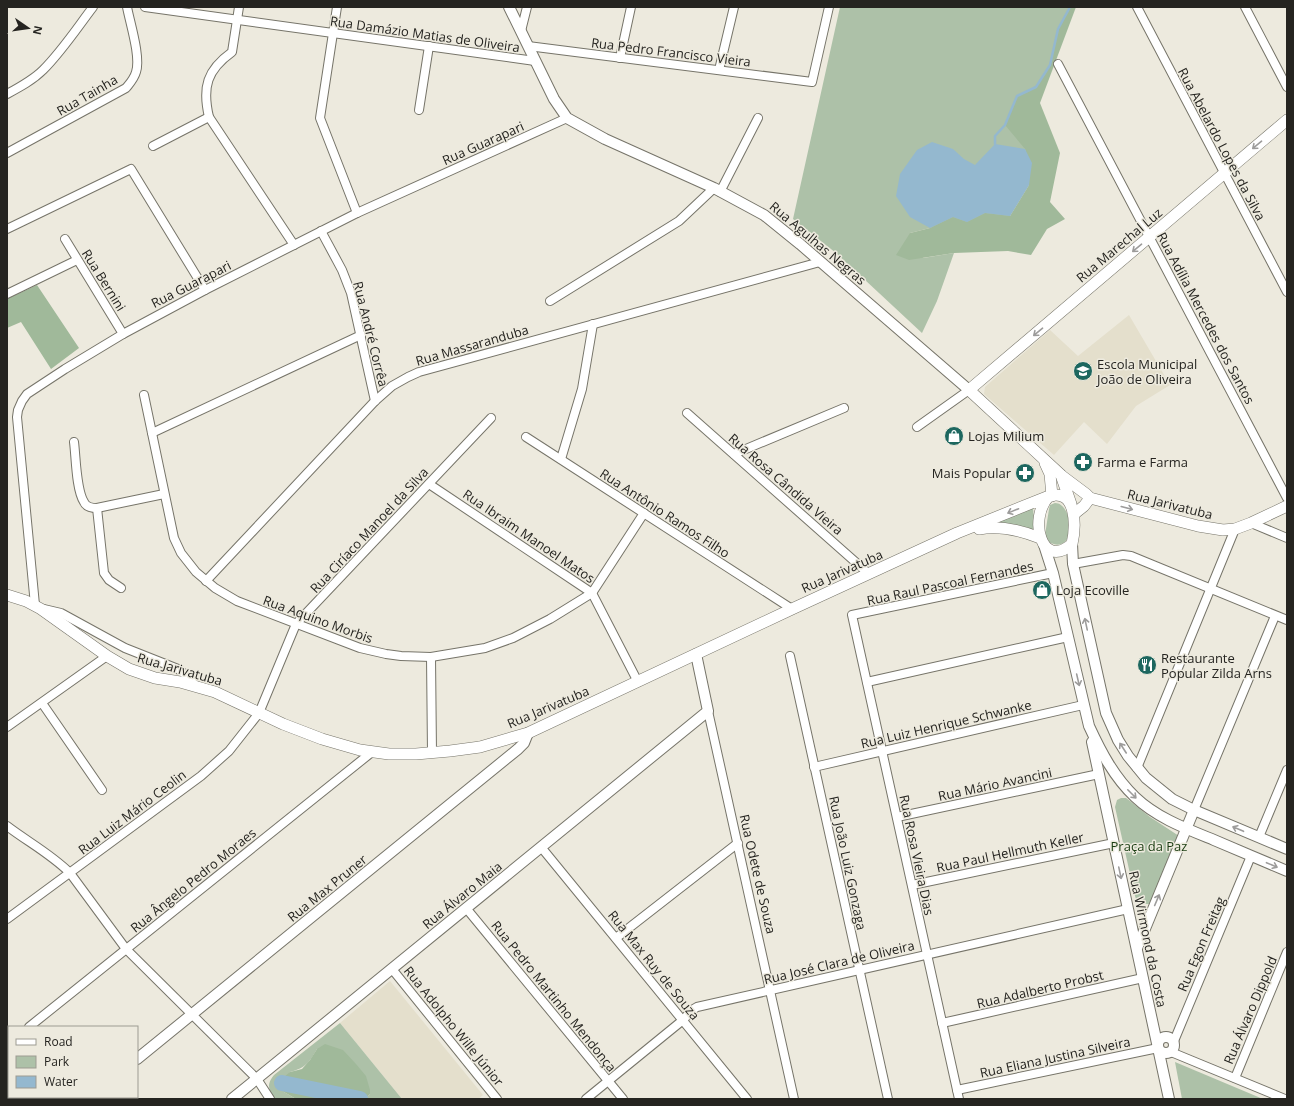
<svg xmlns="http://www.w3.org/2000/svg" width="1294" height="1106" font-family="'Open Sans',sans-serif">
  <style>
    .built { fill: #e4dfcc }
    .green { fill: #adc1a8 }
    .forest { fill: #a0b99a }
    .water { fill: #94b8cf }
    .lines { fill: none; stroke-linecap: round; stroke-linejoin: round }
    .stream { stroke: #94b8cf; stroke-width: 2.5 }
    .river { stroke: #94b8cf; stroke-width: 16 }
    .minor-casing { stroke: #767469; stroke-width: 10 }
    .tertiary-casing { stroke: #767469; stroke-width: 12 }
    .secondary-casing { stroke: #767469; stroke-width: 12 }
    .minor { stroke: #fff; stroke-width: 8 }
    .tertiary { stroke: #fff; stroke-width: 10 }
    .secondary { stroke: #fff; stroke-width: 11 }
    .oneway { stroke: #9d9c9b }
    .labels { text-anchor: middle; stroke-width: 3; stroke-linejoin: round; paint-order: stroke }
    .street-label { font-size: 13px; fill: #252420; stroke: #edeade }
    .poi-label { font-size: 13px; fill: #252420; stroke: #edeade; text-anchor: start }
    .park-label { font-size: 13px; fill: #193c11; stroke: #edeade }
  </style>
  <rect width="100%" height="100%" fill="#edeade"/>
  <g class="built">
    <path d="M 1129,315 L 1170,385 L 1136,406 L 1107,444 L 1084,422 L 1054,455 L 984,394 L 985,387 L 1050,330 L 1078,356 Z"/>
    <path d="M 390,981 L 483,1095 L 478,1099 L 402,1099 L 340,1023 Z"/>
  </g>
  <g class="green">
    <path d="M 840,7 L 1070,7 L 1058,29 L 1050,65 L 1036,87 L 1017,96 L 1025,149 L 1029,185 L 1010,216 L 930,228 L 910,233 L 923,258 L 954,253 L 937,301 L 922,333 L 836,253 L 793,219 Z"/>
    <path d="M 1055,503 C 1074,503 1077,557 1049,542 L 1045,535 L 1049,509 L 1050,505 Z"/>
    <path d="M 1033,508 L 1035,531 L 995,522 Z"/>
    <path d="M 1121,798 L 1126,798 L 1130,801 L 1150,817 L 1179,836 L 1154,899 L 1149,904 L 1140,904 L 1137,902 L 1135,896 L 1115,807 L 1117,800 Z"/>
    <path d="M 340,1023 L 402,1099 L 364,1099 L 370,1094 L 317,1049 C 309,1063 305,1068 290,1072 L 284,1092 L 296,1099 L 274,1099 C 269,1089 266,1085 274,1075 Z"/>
    <path d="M 1175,1062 L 1263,1099 L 1182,1099 Z"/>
  </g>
  <g class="forest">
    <path d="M 1070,7 L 1076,7 L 1040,103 L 1060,153 L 1050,202 L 1065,219 L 1047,229 L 1031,255 L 1008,251 L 954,253 L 909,260 L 896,255 L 910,233 L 930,228 L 953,217 L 967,222 L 985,213 L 1010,216 L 1029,185 L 1025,149 L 1005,125 L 1017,96 L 1036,87 L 1050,65 L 1058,29 Z"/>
    <path d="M 37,285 L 79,348 L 51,369 L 21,322 L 7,328 L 7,299 Z"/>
    <path d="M 325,1044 L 343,1050 L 356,1064 L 366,1076 L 370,1090 L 370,1094 L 364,1099 L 296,1099 L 284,1092 L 284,1077 L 290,1072 L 302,1069 L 310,1060 L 317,1049 Z"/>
  </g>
  <path class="water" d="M 932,142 L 953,149 L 964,159 L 975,165 L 995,144 L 1025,149 L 1032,163 L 1029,185 L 1010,216 L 985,213 L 967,222 L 953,217 L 930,228 L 910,217 L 896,196 L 900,174 L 917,150 Z"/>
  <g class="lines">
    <path class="stream" d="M 995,144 L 995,136 L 1005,125 L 1017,96 L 1036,87 L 1050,65 L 1058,29 L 1070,7"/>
    <path class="river" d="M 282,1083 L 360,1099"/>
    <defs>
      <g id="minor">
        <path d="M 145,7 L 535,61"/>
        <path d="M 239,7 L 232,52 C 207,70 202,87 209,117 L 294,245"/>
        <path d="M 337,7 L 320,118 L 357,213"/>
        <path d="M 1137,7 L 1287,292"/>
        <path d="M 1245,7 L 1287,87"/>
        <path d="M 521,31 L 527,7"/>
        <path d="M 528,46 L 812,82 L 829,7"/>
        <path d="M 620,58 L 631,7"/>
        <path d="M 1058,64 L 1287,498"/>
        <path d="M 719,70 L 734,7"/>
        <path d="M 7,94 C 20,87 33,80 43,70 C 62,51 77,28 93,7"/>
        <path d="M 419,110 L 429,46"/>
        <path d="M 153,146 L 209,117"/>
        <path d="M 7,153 L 126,88 C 130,83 134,79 136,72 C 141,57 130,23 127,7"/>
        <path d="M 720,192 L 758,118"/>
        <path d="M 7,229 L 131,169 L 205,290"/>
        <path d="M 321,231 L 342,270 L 351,293 L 375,401"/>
        <path d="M 65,239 L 123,334"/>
        <path d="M 7,294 L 77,260"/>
        <path d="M 550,301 L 679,221 L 714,188"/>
        <path d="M 144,395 L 174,538 L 181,553 L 196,572 L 215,588 L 237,601 L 360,648 L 386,654 L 401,656 L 431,657 L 485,648 L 513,638 L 550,619 L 592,593 L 644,513"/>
        <path d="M 687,413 L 869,574"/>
        <path d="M 917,427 L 969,390"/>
        <path d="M 152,433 L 361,335"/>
        <path d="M 526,437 L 792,609"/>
        <path d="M 74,442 C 76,457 76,490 84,502 C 86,507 92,508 97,508 L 164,494"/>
        <path d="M 734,454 L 844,408"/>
        <path d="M 561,459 L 582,389 L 593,324"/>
        <path d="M 429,484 L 592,593 L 638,682"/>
        <path d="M 97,508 L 104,573 L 109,580 L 121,588"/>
        <path d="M 1251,523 L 1287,538"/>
        <path d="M 1073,564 L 1123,555 L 1131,556 L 1287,620"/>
        <path d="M 206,581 L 375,401 L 392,386 L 408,377 L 419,372 L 820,262"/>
        <path d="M 35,605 L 17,417 L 18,410 L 22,401 L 27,394 L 65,369 L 123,334 L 205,290 L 357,213 L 567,118"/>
        <path d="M 44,609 L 61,613 L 125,648 L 178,669 L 186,675 L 195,685"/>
        <path d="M 790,656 L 888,1099"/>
        <path d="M 431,657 L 432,753"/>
        <path d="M 867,682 L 1068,637"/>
        <path d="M 42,703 L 102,790"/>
        <path d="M 708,711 L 794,1099"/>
        <path d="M 7,727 L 107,656"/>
        <path d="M 814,767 L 1083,705"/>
        <path d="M 1137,768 L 1235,529"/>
        <path d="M 1194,810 L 1275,616"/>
        <path d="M 897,817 L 1099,774"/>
        <path d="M 7,826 C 28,842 51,854 70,873 L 126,949 L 257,1079 L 270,1099"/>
        <path d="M 1259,837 L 1287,770"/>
        <path d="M 541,847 L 747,1099"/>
        <path d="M 912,885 L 1114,843"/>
        <path d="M 466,908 L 623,1099"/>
        <path d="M 7,919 L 201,776 L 229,751 L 259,713 L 296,624 L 491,418"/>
        <path d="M 616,938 L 738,843"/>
        <path d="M 392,969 L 497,1099"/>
        <path d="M 942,1023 L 1143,978"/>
        <path d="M 29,1027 L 372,752"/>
        <path d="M 1174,1041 L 1251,856"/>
        <path d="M 7,1044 L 9,1043"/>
        <path d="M 1171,1052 L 1285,1099"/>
        <path d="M 1235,1078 L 1287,952"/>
        <path d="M 957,1090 L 1158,1048"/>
        <path d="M 586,1099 L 683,1020 L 692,1010 L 697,1007 L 1128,909"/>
        <path d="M 959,1099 L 852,615 L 1053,573"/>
      </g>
      <g id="tertiary">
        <path d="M 509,7 L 554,99 L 567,118 L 605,139 L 714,188 L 764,215 L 800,244 L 969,390"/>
        <path d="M 1072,544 L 1073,564 L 1106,713 L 1118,740 L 1128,756 L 1146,778 L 1172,799 L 1194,810 L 1287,849"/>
        <path d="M 1044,545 L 1053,573 L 1089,726 C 1101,752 1114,777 1135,797 C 1157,818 1187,829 1214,840 C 1238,850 1263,861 1287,871"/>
        <path d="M 1092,742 L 1169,1099"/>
        <path d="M 1137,948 L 1194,810"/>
        <circle cx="1166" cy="1045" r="8"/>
        <path d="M 137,1059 L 518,749 L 524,743 L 528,733"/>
        <path d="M 88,1099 L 90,1097"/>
        <path d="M 232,1099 L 708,711 L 696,654"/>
      </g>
      <g id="secondary">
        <path d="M 1045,463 L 1050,474 L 1052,496"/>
        <path d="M 1062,476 L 1086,494 L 1090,498 L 1198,526 L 1223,530 L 1235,529 L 1251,523 L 1287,506"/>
        <path d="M 1071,504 L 1061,475 L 969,390 L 1287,120"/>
        <path d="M 1074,514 L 1084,506 L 1090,498"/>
        <path d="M 979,529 C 1000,525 1020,530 1040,538"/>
        <path d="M 7,595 L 26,601 L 41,609 L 107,656 L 129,669 L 155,678 L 180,682 L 215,692 L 283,724 L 322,739 L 360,750 L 389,754 L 416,754 L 450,751 L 480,747 L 528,733 L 792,609 L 957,533 L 1049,496 C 1077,488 1076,526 1072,544 C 1041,571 1028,518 1049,496"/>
      </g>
    </defs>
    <use href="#minor" class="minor-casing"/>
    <use href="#tertiary" class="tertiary-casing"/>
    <use href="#secondary" class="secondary-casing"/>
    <use href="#minor" class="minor"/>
    <use href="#tertiary" class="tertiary"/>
    <use href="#secondary" class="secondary"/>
  </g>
  <defs><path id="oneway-shaft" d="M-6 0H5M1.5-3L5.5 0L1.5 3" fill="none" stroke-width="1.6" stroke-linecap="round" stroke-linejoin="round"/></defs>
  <g class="oneway">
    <use href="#oneway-shaft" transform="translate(1257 145) rotate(140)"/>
    <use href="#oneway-shaft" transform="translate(1137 248) rotate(140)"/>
    <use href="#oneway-shaft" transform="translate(1038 332) rotate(140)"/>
    <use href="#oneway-shaft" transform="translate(1127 508) rotate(15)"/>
    <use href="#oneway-shaft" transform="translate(1013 511) rotate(158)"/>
    <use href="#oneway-shaft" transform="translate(1086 624) rotate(-102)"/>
    <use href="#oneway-shaft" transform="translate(1078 680) rotate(77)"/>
    <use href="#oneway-shaft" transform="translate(1123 748) rotate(-123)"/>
    <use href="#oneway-shaft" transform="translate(1132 794) rotate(45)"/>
    <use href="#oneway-shaft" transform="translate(1238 829) rotate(-157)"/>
    <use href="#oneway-shaft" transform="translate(1272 865) rotate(23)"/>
    <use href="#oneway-shaft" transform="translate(1120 873) rotate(78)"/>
    <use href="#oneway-shaft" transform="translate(1157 900) rotate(-67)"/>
  </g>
  <defs>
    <symbol id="school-disc" viewBox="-11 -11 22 22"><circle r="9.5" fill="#1d675f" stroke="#edeade"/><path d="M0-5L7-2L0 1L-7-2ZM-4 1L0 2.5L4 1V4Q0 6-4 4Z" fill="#fff"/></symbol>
    <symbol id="shop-disc" viewBox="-11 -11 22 22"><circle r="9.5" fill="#1d675f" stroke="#edeade"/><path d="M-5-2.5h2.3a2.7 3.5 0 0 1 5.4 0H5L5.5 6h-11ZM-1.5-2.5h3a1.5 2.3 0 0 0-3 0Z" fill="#fff"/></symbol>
    <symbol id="pharmacy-disc" viewBox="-11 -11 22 22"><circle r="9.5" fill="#1d675f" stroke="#edeade"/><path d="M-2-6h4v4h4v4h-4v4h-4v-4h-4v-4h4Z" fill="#fff"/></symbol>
    <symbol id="restaurant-disc" viewBox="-11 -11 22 22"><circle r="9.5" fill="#1d675f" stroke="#edeade"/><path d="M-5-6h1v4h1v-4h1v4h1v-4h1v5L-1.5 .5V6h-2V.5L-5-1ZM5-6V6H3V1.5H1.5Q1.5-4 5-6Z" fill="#fff"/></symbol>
  </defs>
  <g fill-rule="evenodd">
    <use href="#school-disc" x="1072" y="360" width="22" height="22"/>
    <use href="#shop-disc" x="943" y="425" width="22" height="22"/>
    <use href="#pharmacy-disc" x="1072" y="451" width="22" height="22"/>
    <use href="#pharmacy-disc" x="1014" y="462" width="22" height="22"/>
    <use href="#shop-disc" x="1031" y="579" width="22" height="22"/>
    <use href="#restaurant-disc" x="1136" y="654" width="22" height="22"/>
  </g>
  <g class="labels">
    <g class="street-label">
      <text transform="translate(425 34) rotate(8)" y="5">Rua Damázio Matias de Oliveira</text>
      <text transform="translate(671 52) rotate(7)" y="5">Rua Pedro Francisco Vieira</text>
      <text transform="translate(87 95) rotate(-30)" y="5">Rua Tainha</text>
      <text transform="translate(483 143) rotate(-24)" y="5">Rua Guarapari</text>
      <text transform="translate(1222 144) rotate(62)" y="5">Rua Abelardo Lopes da Silva</text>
      <text transform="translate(818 243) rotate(40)" y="5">Rua Agulhas Negras</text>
      <text transform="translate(1119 245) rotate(-40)" y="5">Rua Marechal Luz</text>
      <text transform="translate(104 280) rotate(58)" y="5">Rua Bernini</text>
      <text transform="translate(191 284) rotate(-27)" y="5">Rua Guarapari</text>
      <text transform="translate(1206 318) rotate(62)" y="5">Rua Adília Mercedes dos Santos</text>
      <text transform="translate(371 334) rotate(76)" y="5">Rua André Corrêa</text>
      <text transform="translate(472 345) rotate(-16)" y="5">Rua Massaranduba</text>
      <text transform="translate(786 484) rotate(41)" y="5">Rua Rosa Cândida Vieira</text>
      <text transform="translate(1170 504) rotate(14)" y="5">Rua Jarivatuba</text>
      <text transform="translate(665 513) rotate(33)" y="5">Rua Antônio Ramos Filho</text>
      <text transform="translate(369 530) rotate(-47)" y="5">Rua Ciríaco Manoel da Silva</text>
      <text transform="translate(529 536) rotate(34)" y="5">Rua Ibraim Manoel Matos</text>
      <text transform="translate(842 571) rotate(-24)" y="5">Rua Jarivatuba</text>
      <text transform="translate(950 583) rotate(-12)" y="5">Rua Raul Pascoal Fernandes</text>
      <text transform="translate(318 619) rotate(20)" y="5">Rua Aquino Morbis</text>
      <text transform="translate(180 669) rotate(16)" y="5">Rua Jarivatuba</text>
      <text transform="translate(548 707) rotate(-23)" y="5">Rua Jarivatuba</text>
      <text transform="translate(946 724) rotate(-13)" y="5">Rua Luiz Henrique Schwanke</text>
      <text transform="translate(995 784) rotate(-12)" y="5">Rua Mário Avancini</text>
      <text transform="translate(132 812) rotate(-37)" y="5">Rua Luiz Mário Ceolin</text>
      <text transform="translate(1010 852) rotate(-12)" y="5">Rua Paul Hellmuth Keller</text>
      <text transform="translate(917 855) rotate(78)" y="5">Rua Rosa Vieira Dias</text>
      <text transform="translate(848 863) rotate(78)" y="5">Rua João Luiz Gonzaga</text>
      <text transform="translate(758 874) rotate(77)" y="5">Rua Odete de Souza</text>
      <text transform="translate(193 880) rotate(-39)" y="5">Rua Ângelo Pedro Moraes</text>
      <text transform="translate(327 888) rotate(-39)" y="5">Rua Max Pruner</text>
      <text transform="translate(462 895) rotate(-39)" y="5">Rua Álvaro Maia</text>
      <text transform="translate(1148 939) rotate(78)" y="5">Rua Wirmond da Costa</text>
      <text transform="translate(1201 944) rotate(-67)" y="5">Rua Egon Freitag</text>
      <text transform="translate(839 962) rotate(-13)" y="5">Rua José Clara de Oliveira</text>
      <text transform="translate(654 965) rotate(51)" y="5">Rua Max Ruy de Souza</text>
      <text transform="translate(1040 989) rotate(-13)" y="5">Rua Adalberto Probst</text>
      <text transform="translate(554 996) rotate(51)" y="5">Rua Pedro Martinho Mendonça</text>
      <text transform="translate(1250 1010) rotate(-67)" y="5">Rua Álvaro Dippold</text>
      <text transform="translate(454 1026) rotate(51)" y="5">Rua Adolpho Wille Júnior</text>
      <text transform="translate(1055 1057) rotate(-12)" y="5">Rua Eliana Justina Silveira</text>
    </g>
    <g class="poi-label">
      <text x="1097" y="369">Escola Municipal<tspan x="1097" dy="15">João de Oliveira</tspan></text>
      <text x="968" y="441">Lojas Milium</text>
      <text x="1097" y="467">Farma e Farma</text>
      <text x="1011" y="478" text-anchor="end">Mais Popular</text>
      <text x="1056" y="595">Loja Ecoville</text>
      <text x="1161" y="663">Restaurante<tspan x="1161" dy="15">Popular Zilda Arns</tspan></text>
    </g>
    <g class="park-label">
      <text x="1149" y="851">Praça da Paz</text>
    </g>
  </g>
  <rect width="1294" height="1106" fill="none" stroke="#252420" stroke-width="16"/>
  <rect x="8" y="1026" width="130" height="72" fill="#edeade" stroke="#9d9b92"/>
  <rect x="16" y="1039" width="20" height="6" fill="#ffffff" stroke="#9d9b92"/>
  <text x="44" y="1046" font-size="12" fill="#252420">Road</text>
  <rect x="16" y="1056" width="20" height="12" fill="#adc1a8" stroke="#9d9b92"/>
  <text x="44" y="1066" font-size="12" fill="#252420">Park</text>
  <rect x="16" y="1076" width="20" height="12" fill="#94b8cf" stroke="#9d9b92"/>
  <text x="44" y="1086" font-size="12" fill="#252420">Water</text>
  <g transform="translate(28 28) rotate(103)" stroke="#edeade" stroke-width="3" paint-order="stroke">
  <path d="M0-3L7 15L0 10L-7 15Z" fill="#252420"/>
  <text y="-6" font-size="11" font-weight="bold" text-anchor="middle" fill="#252420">N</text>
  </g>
</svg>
